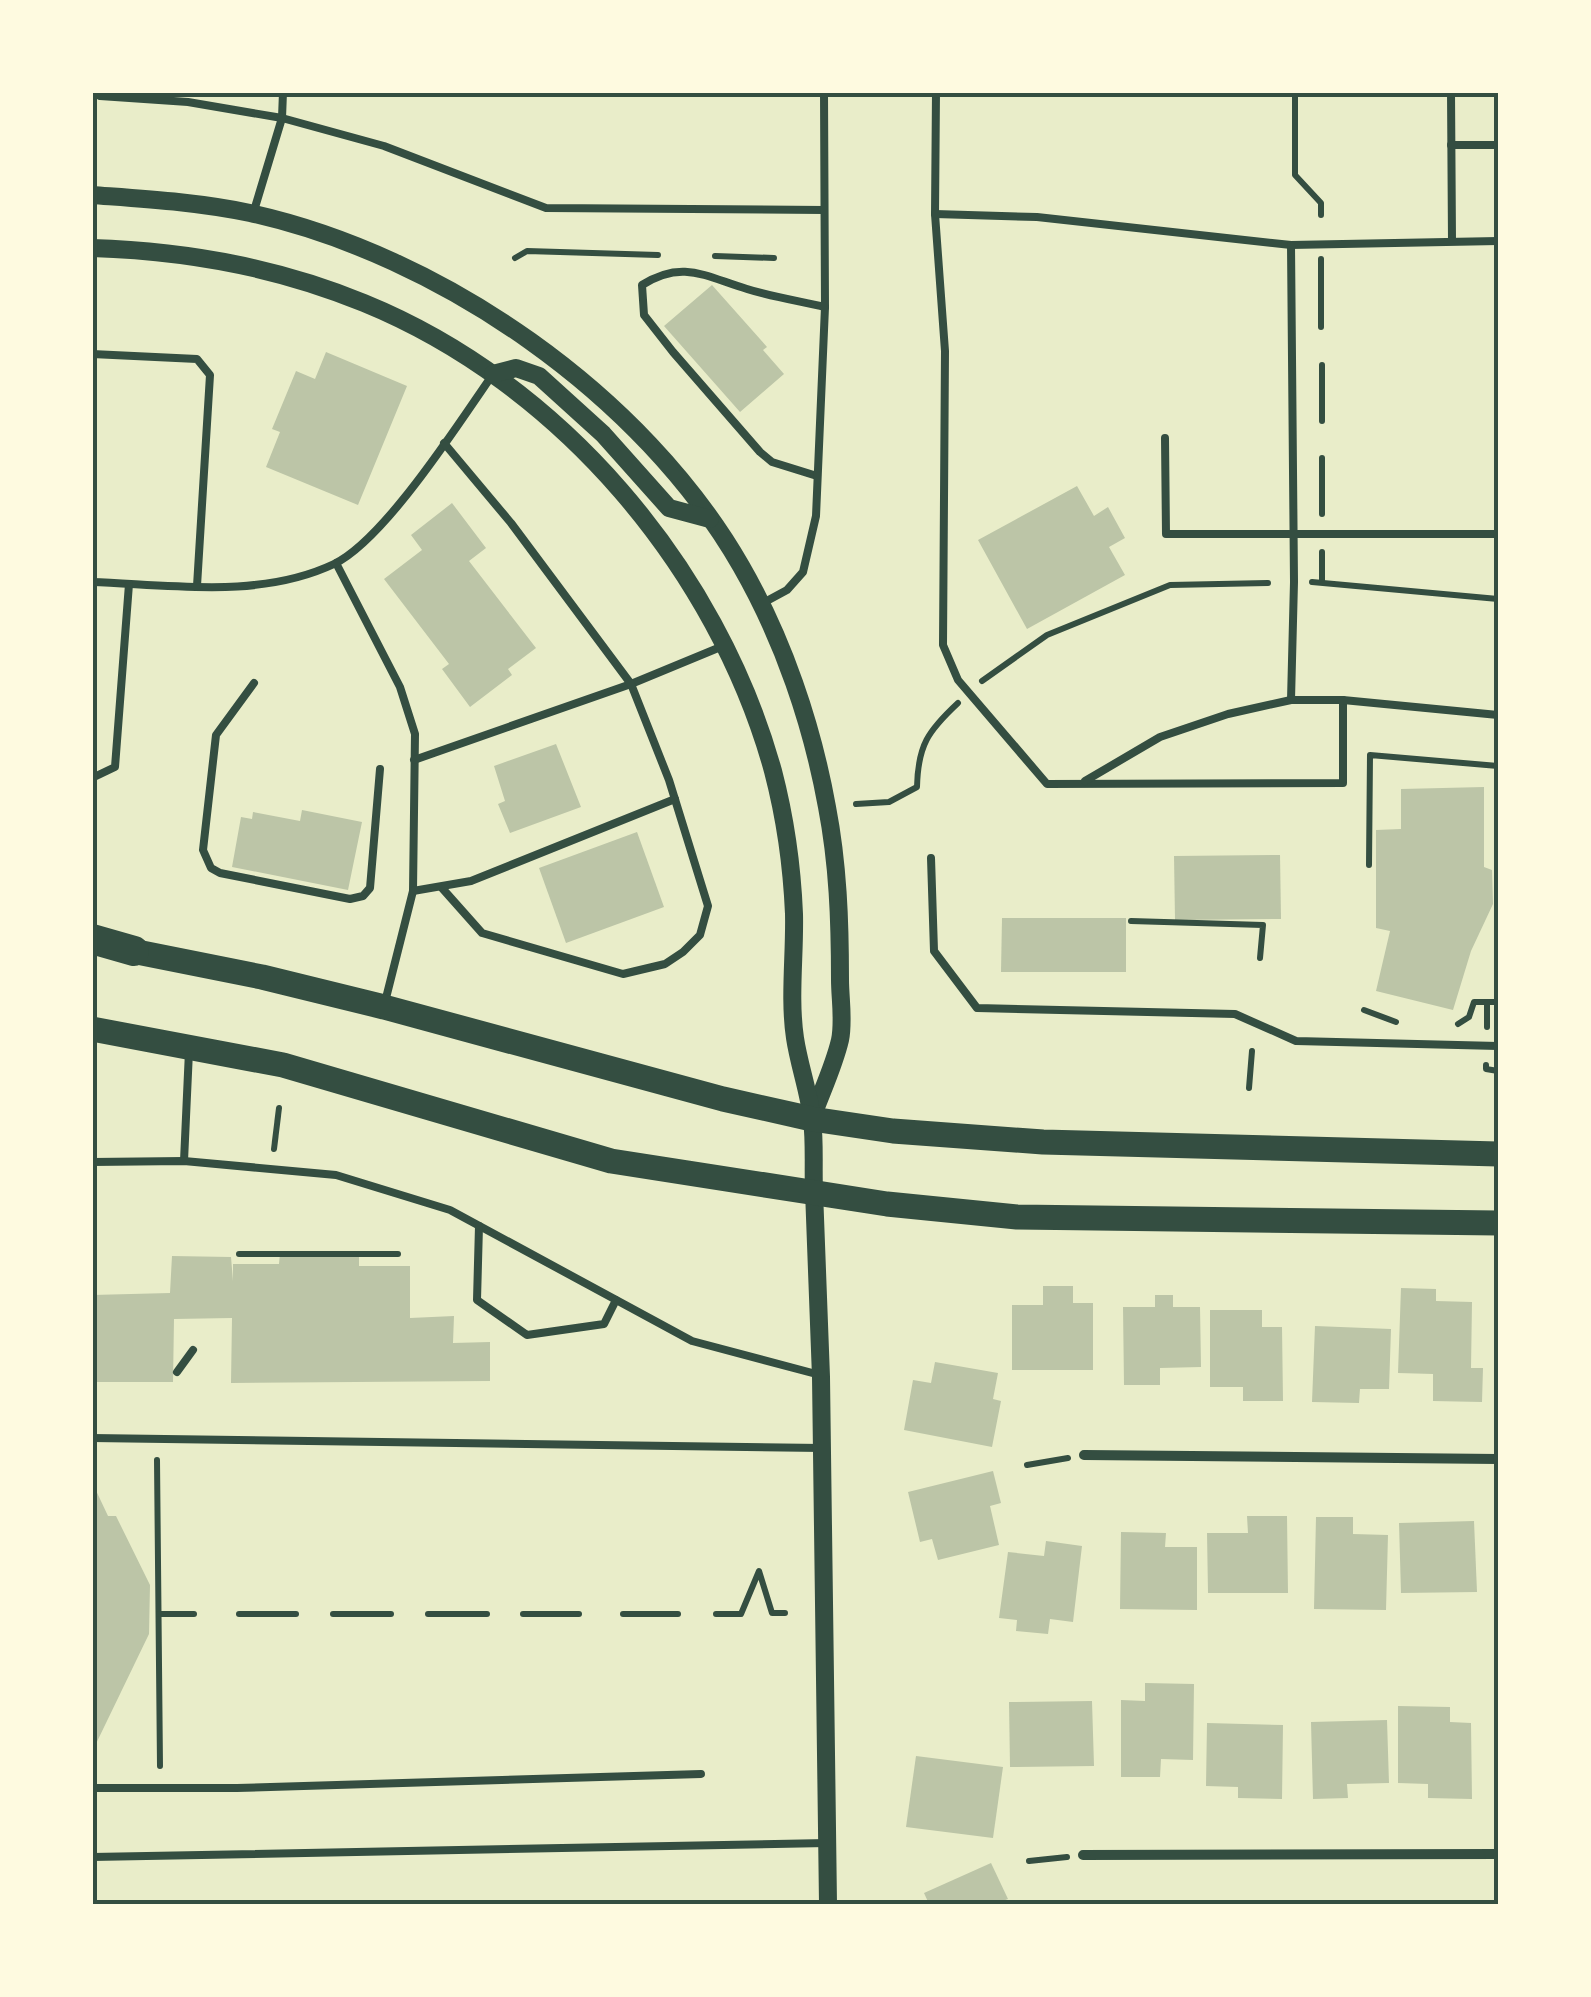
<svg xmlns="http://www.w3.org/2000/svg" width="1591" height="1997" font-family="Montserrat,sans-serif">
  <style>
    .building { fill: #bcc5a7 }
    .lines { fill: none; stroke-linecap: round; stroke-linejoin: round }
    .path { stroke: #344e41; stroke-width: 6 }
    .service { stroke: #344e41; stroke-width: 8 }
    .minor { stroke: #344e41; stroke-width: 10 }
    .tertiary { stroke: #344e41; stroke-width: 18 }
    .primary { stroke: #344e41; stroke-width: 25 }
    .motorway { stroke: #344e41; stroke-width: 30 }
    .neatline { fill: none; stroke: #344e41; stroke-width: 4 }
  </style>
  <rect width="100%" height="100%" fill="#e9edc9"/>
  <g class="building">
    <path d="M 712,285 L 767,347 L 763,350 L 784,374 L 740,412 L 664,326 Z"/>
    <path d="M 326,352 L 407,386 L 358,505 L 266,467 L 280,432 L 272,429 L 296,371 L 315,379 Z"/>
    <path d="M 1077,486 L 1094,516 L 1108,507 L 1125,538 L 1109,547 L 1125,575 L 1027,629 L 978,540 Z"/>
    <path d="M 452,503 L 486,548 L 469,561 L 536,648 L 508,669 L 512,675 L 470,707 L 442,669 L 449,664 L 384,579 L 422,550 L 411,535 Z"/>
    <path d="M 556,744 L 581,807 L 510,833 L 498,804 L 505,801 L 494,766 Z"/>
    <path d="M 1484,787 L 1484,867 L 1492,870 L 1493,904 L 1471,951 L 1453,1010 L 1376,991 L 1390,931 L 1376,928 L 1376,830 L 1401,829 L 1401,789 Z"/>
    <path d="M 302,810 L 362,822 L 348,890 L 232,867 L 241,817 L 252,819 L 253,812 L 300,821 Z"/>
    <path d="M 637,832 L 664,907 L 566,943 L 539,868 Z"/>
    <path d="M 1280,855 L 1281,919 L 1175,920 L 1174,856 Z"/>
    <path d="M 1002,918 L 1126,918 L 1126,972 L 1001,972 Z"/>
    <path d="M 280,1253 L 359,1253 L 359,1266 L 410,1266 L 410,1318 L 454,1316 L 453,1343 L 490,1342 L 490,1381 L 231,1383 L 232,1318 L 174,1319 L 173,1382 L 92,1382 L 92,1295 L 170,1293 L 172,1256 L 231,1257 L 233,1281 L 233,1264 L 279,1264 Z"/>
    <path d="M 1043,1286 L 1073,1286 L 1073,1303 L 1093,1303 L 1093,1370 L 1012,1370 L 1012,1305 L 1043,1305 Z"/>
    <path d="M 1401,1288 L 1436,1289 L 1436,1301 L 1472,1302 L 1471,1368 L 1483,1368 L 1482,1402 L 1433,1401 L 1433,1374 L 1398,1373 Z"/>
    <path d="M 1155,1295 L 1173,1295 L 1173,1307 L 1200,1307 L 1201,1367 L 1160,1368 L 1160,1385 L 1124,1385 L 1123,1307 L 1155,1307 Z"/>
    <path d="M 1210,1310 L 1262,1310 L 1262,1327 L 1282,1327 L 1283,1401 L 1243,1401 L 1243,1387 L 1210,1387 Z"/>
    <path d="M 1315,1326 L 1391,1329 L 1389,1389 L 1360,1389 L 1359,1403 L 1312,1402 Z"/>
    <path d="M 935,1362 L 998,1373 L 993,1399 L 1001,1401 L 992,1447 L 904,1430 L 913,1380 L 931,1383 Z"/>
    <path d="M 993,1471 L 1001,1503 L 990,1506 L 999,1545 L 938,1560 L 932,1539 L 920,1542 L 908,1492 Z"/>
    <path d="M 92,1482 L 108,1516 L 116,1516 L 150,1585 L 149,1634 L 92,1752 Z"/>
    <path d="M 1247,1516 L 1287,1516 L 1288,1593 L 1208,1593 L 1207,1533 L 1248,1533 Z"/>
    <path d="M 1316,1517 L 1353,1517 L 1353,1534 L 1388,1535 L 1386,1610 L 1314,1609 Z"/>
    <path d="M 1474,1521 L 1477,1592 L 1401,1593 L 1399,1523 Z"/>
    <path d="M 1121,1532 L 1166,1533 L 1165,1547 L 1197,1547 L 1197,1610 L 1120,1609 Z"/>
    <path d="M 1046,1541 L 1082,1546 L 1073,1622 L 1050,1619 L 1048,1634 L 1016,1631 L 1017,1620 L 999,1618 L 1008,1552 L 1044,1556 Z"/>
    <path d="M 1145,1683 L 1194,1684 L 1193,1760 L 1161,1759 L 1160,1777 L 1121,1777 L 1121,1700 L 1145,1701 Z"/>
    <path d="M 1092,1701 L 1094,1766 L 1010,1767 L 1009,1702 Z"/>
    <path d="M 1398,1706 L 1450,1707 L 1450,1722 L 1471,1723 L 1472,1799 L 1428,1798 L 1428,1784 L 1398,1783 Z"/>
    <path d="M 1387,1720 L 1389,1783 L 1347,1784 L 1348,1798 L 1313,1799 L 1311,1722 Z"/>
    <path d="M 1207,1723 L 1283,1725 L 1282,1799 L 1238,1798 L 1238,1787 L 1206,1786 Z"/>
    <path d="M 916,1756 L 1003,1767 L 993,1838 L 906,1827 Z"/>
    <path d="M 991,1863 L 1008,1899 L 995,1904 L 929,1904 L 924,1893 Z"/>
  </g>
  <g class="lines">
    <g class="path">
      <path d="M 1295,92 L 1295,175 L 1321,203 L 1321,215"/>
      <path d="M 715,256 L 774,258"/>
      <path d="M 515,258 L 527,251 L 658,255"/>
      <path d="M 1321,259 L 1321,327"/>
      <path d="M 1322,365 L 1322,421"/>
      <path d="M 1322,458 L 1322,514"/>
      <path d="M 1322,552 L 1322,582"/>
      <path d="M 1312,582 L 1498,599"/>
      <path d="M 982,681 L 1047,635 L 1170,585 L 1268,583"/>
      <path d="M 856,804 L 889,802 L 917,787 C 918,745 928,731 958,703"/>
      <path d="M 1369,865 L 1370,755 L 1498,766"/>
      <path d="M 1131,921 L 1263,925 L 1260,958"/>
      <path d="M 1364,1010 L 1396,1022"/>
      <path d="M 1458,1024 L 1469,1017 L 1474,1002 L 1498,1002"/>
      <path d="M 1487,1027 L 1487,1002"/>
      <path d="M 1486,1065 L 1486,1069 L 1498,1071"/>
      <path d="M 1249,1088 L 1252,1051"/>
      <path d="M 274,1149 L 279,1108"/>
      <path d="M 239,1254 L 398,1254"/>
      <path d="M 157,1460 L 160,1766"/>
      <path d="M 1027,1465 L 1068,1458"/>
      <path d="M 159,1614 L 194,1614"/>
      <path d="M 239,1614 L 296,1614"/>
      <path d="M 333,1614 L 391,1614"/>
      <path d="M 428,1614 L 487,1614"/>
      <path d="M 523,1614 L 579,1614"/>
      <path d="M 623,1614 L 678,1614"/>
      <path d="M 716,1614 L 741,1614 L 759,1571 L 772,1613 L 785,1613"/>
      <path d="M 1029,1861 L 1067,1857"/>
    </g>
    <g class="service">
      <path d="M 100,92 L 100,96 L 188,102 L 282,118 L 384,146 L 546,208 L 824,210"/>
      <path d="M 936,92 L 935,214 L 945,351 L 943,645 L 958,680 L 1047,784 L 1343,783 L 1343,700"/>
      <path d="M 1451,92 L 1452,241"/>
      <path d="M 1451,145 L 1498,145"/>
      <path d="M 253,214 L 282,118 L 283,92"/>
      <path d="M 935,214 L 1037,217 L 1291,245 L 1498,241"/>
      <path d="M 1291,245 L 1294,582 L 1291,700"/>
      <path d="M 92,354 L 197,359 L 210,375 L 197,586"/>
      <path d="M 1165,438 L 1166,534 L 1498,534"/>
      <path d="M 817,476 L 772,462 L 760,452 L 673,352 L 644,315 L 642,285 C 683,259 706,277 747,289 C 772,297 799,301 825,307"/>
      <path d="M 336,563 L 400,687 L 415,734 L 413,891 L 385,1002"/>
      <path d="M 92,582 C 172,585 260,599 334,564 C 384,540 457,426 491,377"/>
      <path d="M 763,603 L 787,590 L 803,572 L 816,516 L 825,307 L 824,92"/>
      <path d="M 254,683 L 216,735 L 203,850 L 211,868 L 220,873 L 350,899 L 363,896 L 370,888 L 380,769"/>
      <path d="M 414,760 L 631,684 L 723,646"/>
      <path d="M 92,778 L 115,767 L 129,584"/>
      <path d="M 1085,781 L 1160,737 L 1228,714 L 1291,700 L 1343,700 L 1498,715"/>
      <path d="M 931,858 L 934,951 L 977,1008 L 1235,1014 L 1296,1041 L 1498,1046"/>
      <path d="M 442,888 L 482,933 L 623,974 L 665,964 L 683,952 L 700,935 L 708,906 L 669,780 L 631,684 L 511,523 L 444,443"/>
      <path d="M 413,891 L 471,881 L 675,799"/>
      <path d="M 184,1161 L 189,1051"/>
      <path d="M 92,1162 L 184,1161 L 336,1175 L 450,1210 L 692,1341 L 820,1375"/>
      <path d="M 479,1226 L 477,1300 L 527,1335 L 604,1324 L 616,1300"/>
      <path d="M 177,1372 L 193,1350"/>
      <path d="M 92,1438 L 822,1448"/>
      <path d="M 92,1788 L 237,1788 L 701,1774"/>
      <path d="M 92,1857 L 827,1843"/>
    </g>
    <g class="minor">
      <path d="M 1084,1455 L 1498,1459"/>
      <path d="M 1083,1855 L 1498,1854"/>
    </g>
    <g class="tertiary">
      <path d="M 92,195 C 145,199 198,202 250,213 C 441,255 643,395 741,566 C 783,639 812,724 827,807 C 838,864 840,921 840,980 C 840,998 844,1021 840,1040 C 834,1066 821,1093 812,1118"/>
      <path d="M 92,248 C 187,251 277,267 364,303 C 560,383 717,568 773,771 C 785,817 792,866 794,914 C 795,954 789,998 795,1038 C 799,1065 809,1092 812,1119 C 815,1143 813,1167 814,1191 C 816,1253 819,1315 821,1377 C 825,1553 826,1729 828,1904"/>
      <path d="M 493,374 L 516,368 L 539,376 L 603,434 L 669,508 L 710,519"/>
    </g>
    <g class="primary">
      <path d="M 117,948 L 262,977 L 384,1007 L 723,1099 L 812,1119 L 893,1131 L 1043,1142 L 1498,1154"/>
      <path d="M 92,1029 L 283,1065 L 611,1161 L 887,1204 L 1017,1217 L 1498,1223"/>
    </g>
    <path class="motorway" d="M 92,939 L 134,951"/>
  </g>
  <rect width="1591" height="1997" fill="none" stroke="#fefae0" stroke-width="190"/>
  <rect x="95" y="95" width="1401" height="1807" class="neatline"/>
</svg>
